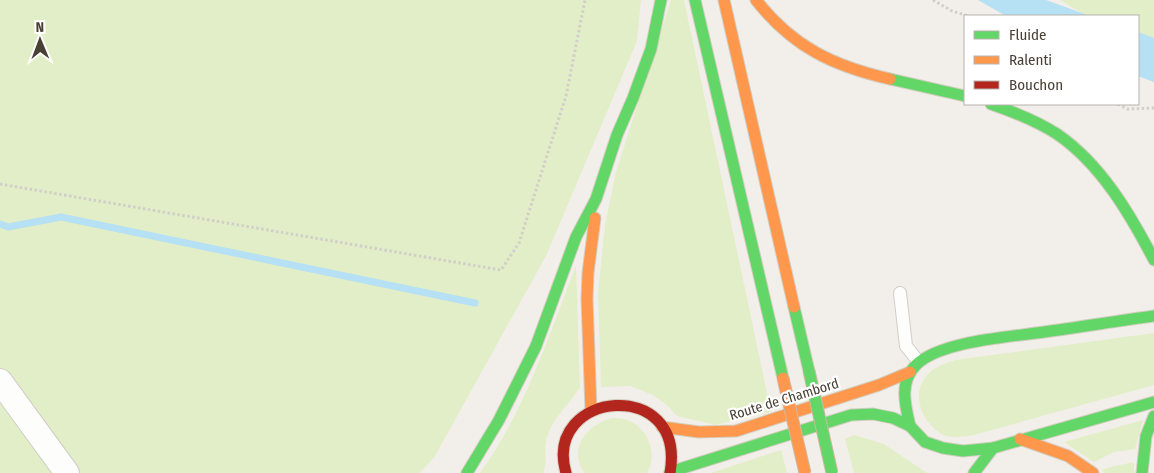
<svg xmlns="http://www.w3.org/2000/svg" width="1154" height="473" font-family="'Fira Sans Condensed',sans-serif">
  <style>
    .green { fill: #e2eec7 }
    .water { fill: #b6e0f4 }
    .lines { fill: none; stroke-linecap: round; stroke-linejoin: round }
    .stream { stroke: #b6e0f4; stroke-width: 7 }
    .lane-casing { stroke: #d0cdc7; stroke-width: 14 }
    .street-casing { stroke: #d0cdc7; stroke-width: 26 }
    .fast-casing { stroke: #d4cec1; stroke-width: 13 }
    .slow-casing { stroke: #d4cec1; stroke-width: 13 }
    .jam-casing { stroke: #d4cec1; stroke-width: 13 }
    .path { stroke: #d2cfc9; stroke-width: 3; stroke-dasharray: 2.5 2.5; stroke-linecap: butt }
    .lane { stroke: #fdfdfc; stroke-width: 12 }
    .street { stroke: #fdfdfc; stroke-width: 24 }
    .fast { stroke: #63d668; stroke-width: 11 }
    .slow { stroke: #ff974d; stroke-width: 11 }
    .jam { stroke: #b3261e; stroke-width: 11 }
    .fast-bridge-casing { stroke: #cdbaa2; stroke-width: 13; stroke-linecap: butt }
    .slow-bridge-casing { stroke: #cdbaa2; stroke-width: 13; stroke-linecap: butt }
    .fast-bridge { stroke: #63d668; stroke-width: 11 }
    .slow-bridge { stroke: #ff974d; stroke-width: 11 }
    .labels { text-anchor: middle; stroke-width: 4.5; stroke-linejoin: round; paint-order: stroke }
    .street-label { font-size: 14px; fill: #494035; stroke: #fff }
  </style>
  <rect width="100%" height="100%" fill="#f2efea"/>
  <g class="green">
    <path d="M 0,0 L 641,0 L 637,41 L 546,256 L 435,456 L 420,473 L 0,473 Z"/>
    <path d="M 671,0 L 684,0 L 771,412 L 715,425 L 677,416 L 667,405 L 653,395 L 630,386 L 601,387 L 598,292 L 605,225 L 616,172 Z"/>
    <path d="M 1060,0 L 1154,0 L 1154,44 L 1138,41 L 1138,16 L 1087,16 Z"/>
    <path d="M 576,266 L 580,387 C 569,405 550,421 546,441 C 544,452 548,462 543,473 L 480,473 C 525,411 548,337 576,266 Z"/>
    <path d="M 1154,333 L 1154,385 L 970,436 C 963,436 953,438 946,436 C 925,427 910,398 925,378 C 933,367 943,364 955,360 Z"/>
    <path d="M 612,418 C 616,418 621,418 624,419 C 647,425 659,453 647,473 L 584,473 C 568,447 587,425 612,418 Z"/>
    <path d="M 1143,420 L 1135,449 L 1114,452 L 1094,462 L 1064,442 Z"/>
    <path d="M 854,435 L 884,444 L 927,473 L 854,473 L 845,439 Z"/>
    <path d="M 781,450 L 787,473 L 711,473 Z"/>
    <path d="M 1134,462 L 1134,473 L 1104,473 L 1102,470 L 1110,467 Z"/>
  </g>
  <g class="water">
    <path d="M 978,0 L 1046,0 L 1090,16 L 1006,16 Z"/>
    <path d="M 1138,32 L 1154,38 L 1154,82 L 1138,76 Z"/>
  </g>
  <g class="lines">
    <path class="stream" d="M 0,224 L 8,227 L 61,217 L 475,303"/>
    <defs>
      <path id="lane" d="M 900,293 L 906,346 L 918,361"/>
      <path id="street" d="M 0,381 L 67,473"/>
      <g id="fast">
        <path d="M 695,0 L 783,378"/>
        <path d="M 890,79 L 965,96"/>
        <path d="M 991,104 C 1014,112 1037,121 1057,134 C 1101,164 1130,214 1154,260"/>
        <path d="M 794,307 L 809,371"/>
        <path d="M 910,426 C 905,405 899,382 916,365 C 940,341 1010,337 1044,332 C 1081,327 1117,321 1154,316"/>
        <path d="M 670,472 L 851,415 L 873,414 L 893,418 L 910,426 L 925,442 L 943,448 L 963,451 L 993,448 L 1154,402"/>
        <path d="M 467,473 L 499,420 L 536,346 L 576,237 L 596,199 L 617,135 L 633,98 L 651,49 L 661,0"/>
        <path d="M 974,473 L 993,448"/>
        <path d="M 1142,473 L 1146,436 L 1154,416"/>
      </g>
      <g id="slow">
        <path d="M 724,0 L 794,307"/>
        <path d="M 756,0 C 793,47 833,66 890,79"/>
        <path d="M 591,410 L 587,299 L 588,273 L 595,218"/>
        <path d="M 662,427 L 699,432 L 736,431 L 879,385 L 910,372"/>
        <path d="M 1020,439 L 1068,456 L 1093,473"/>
      </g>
      <path id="jam" d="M 566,473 C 542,390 687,376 670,473"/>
    </defs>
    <use href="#lane" class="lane-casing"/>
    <use href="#street" class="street-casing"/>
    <use href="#fast" class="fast-casing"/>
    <use href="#slow" class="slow-casing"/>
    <use href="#jam" class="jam-casing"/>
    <g class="path">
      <path d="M 933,0 L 952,11 L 968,16"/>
      <path d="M 1118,104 L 1127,109 L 1154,108"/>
      <path d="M 0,184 L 501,270 L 519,243 L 566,96 L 585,0"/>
    </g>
    <use href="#lane" class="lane"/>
    <use href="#street" class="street"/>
    <use href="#fast" class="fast"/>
    <use href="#slow" class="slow"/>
    <use href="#jam" class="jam"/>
    <defs>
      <path id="fast-bridge" d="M 809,371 L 832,473"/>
      <path id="slow-bridge" d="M 783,378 L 805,473"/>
    </defs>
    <use href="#fast-bridge" class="fast-bridge-casing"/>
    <use href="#slow-bridge" class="slow-bridge-casing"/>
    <use href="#fast-bridge" class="fast-bridge"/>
    <use href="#slow-bridge" class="slow-bridge"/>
  </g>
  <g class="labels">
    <g class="street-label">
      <text transform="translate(784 399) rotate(-17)" y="5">Route de Chambord</text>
    </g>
  </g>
  <rect x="964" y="15" width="175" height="90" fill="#ffffff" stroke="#b6b3ae"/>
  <rect x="974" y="31" width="25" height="8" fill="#63d668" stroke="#b6b3ae"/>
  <text x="1009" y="40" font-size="15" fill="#494035">Fluide</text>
  <rect x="974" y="56" width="25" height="8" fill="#ff974d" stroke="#b6b3ae"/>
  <text x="1009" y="65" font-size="15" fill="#494035">Ralenti</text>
  <rect x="974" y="81" width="25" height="8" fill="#b3261e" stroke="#b6b3ae"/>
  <text x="1009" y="90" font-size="15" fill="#494035">Bouchon</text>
  <g transform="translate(40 40) rotate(359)" stroke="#ffffff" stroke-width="4" paint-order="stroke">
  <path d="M0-4L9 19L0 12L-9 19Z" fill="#494035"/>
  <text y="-8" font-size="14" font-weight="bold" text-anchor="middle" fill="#494035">N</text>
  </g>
</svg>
